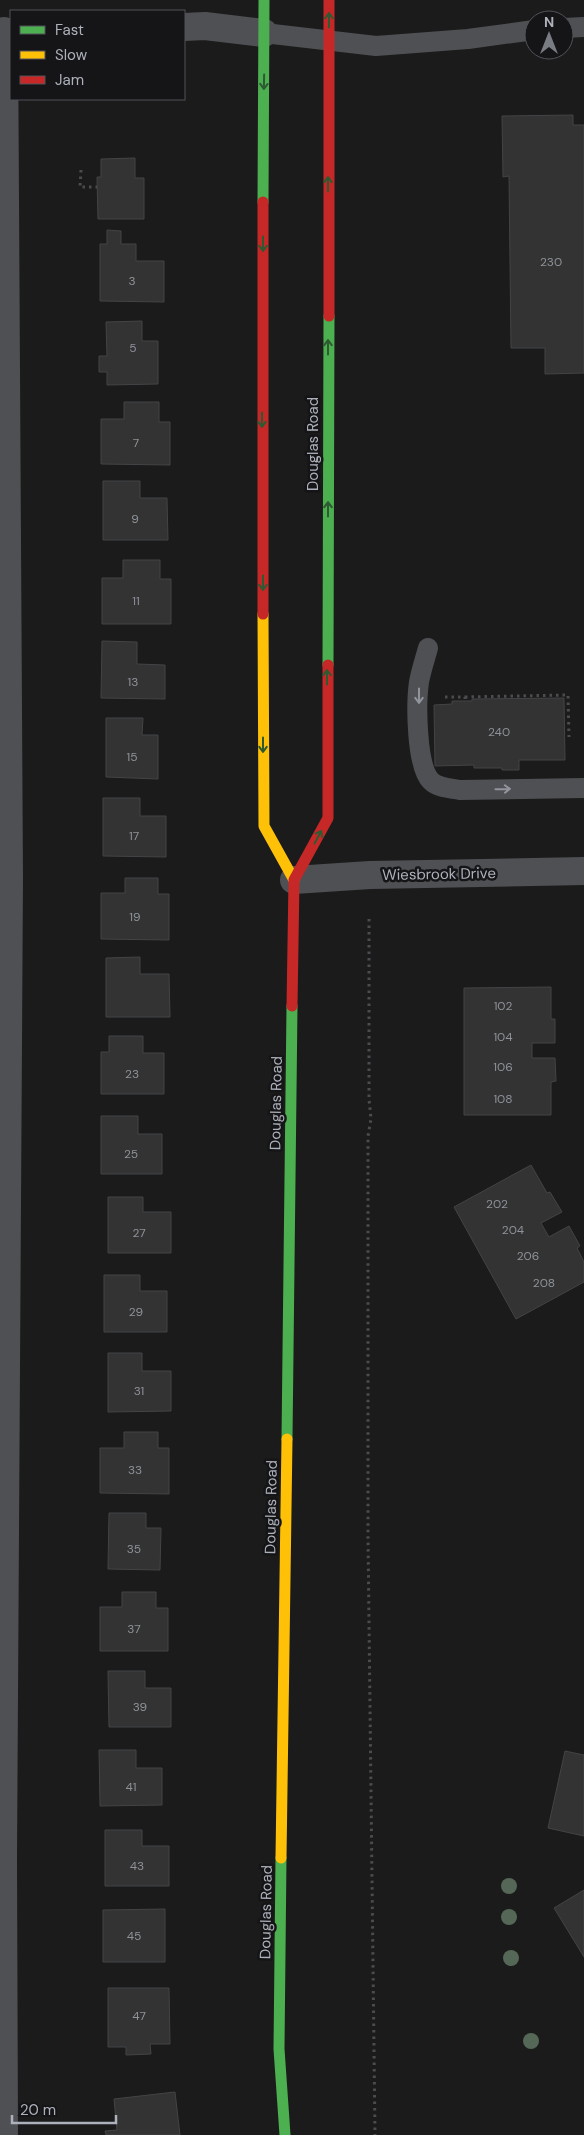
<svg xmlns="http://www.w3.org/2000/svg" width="584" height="2135" font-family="'DM Sans',sans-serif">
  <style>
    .building { fill: #333; stroke: #434447 }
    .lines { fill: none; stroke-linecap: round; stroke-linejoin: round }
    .path { stroke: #4b4c4f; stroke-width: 3; stroke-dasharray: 2.5 4; stroke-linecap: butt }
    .lane { stroke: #4f5054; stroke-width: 20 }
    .street { stroke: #4f5054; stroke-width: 28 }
    .fast { stroke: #4caf50; stroke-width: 11 }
    .slow { stroke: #ffc107; stroke-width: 11 }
    .jam { stroke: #c62828; stroke-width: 11 }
    .tree { fill: #556757 }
    .oneway { stroke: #2e5a31 }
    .oneway2 { stroke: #91949c }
    .labels { text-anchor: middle; stroke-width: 5; stroke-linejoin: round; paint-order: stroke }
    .number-label { font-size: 12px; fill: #8e9299 }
    .street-label { font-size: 15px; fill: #adb1bb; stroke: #151517 }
  </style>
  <rect width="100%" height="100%" fill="#1b1b1b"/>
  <g class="building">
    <path d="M 573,115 L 573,125 L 584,125 L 584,373 L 545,374 L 545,348 L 511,348 L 509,176 L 503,177 L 502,116 Z"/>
    <path d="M 135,158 L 135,178 L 144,178 L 144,219 L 98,219 L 97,177 L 101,177 L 101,159 Z"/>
    <path d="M 107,230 L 121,231 L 121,244 L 136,244 L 136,261 L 164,261 L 164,302 L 100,301 L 100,244 L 107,244 Z"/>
    <path d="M 142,321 L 142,341 L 158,341 L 158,384 L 107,385 L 107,372 L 99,372 L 99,356 L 107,356 L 106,322 Z"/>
    <path d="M 124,402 L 159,402 L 159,422 L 170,422 L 170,465 L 101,464 L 101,419 L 124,419 Z"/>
    <path d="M 103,481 L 140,481 L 140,498 L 167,498 L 168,540 L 103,540 Z"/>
    <path d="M 123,560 L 160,560 L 160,579 L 171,579 L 171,624 L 102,624 L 102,578 L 123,578 Z"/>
    <path d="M 102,641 L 137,642 L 137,664 L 165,665 L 165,699 L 101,698 Z"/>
    <path d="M 564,698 L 565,760 L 519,760 L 519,770 L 502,770 L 502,768 L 474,768 L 474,765 L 435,766 L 434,705 L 452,704 L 452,701 L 472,701 L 472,699 Z"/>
    <path d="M 106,718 L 143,718 L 142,735 L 158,735 L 158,779 L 106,777 Z"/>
    <path d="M 103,798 L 140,798 L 140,816 L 166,816 L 166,857 L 103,856 Z"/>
    <path d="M 125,878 L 158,878 L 158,894 L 169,894 L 169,940 L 101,939 L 101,893 L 125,893 Z"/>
    <path d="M 140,957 L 140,974 L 169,974 L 170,1017 L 106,1017 L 106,958 Z"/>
    <path d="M 551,987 L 551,1019 L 555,1019 L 555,1043 L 532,1043 L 532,1058 L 555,1058 L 556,1081 L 551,1082 L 551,1115 L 464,1115 L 464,988 Z"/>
    <path d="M 109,1036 L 143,1036 L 143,1053 L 164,1053 L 164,1094 L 101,1094 L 101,1052 L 109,1052 Z"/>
    <path d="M 101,1116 L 138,1116 L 138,1134 L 162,1134 L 162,1174 L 101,1174 Z"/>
    <path d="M 531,1165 L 547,1193 L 550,1192 L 562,1212 L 541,1223 L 549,1237 L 569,1226 L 580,1246 L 577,1248 L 584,1262 L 584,1282 L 516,1319 L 454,1207 Z"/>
    <path d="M 108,1197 L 143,1197 L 143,1212 L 171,1212 L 171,1253 L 108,1253 Z"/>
    <path d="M 104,1275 L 140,1275 L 140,1291 L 167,1291 L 167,1332 L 104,1332 Z"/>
    <path d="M 108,1353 L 142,1353 L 142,1371 L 171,1371 L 171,1411 L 108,1412 Z"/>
    <path d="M 124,1432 L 158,1432 L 158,1448 L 169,1448 L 169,1494 L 100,1493 L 100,1448 L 124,1448 Z"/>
    <path d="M 109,1513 L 146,1513 L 146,1528 L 161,1528 L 160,1570 L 108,1569 Z"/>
    <path d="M 122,1592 L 156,1592 L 156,1608 L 168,1608 L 168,1651 L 100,1651 L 100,1607 L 122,1607 Z"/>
    <path d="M 108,1671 L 145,1671 L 145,1688 L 171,1688 L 171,1727 L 109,1727 Z"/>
    <path d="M 99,1750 L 136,1750 L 136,1768 L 162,1768 L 162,1805 L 100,1806 Z"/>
    <path d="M 565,1751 L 584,1755 L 584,1836 L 548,1828 Z"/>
    <path d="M 105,1830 L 142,1830 L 142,1846 L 169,1846 L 169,1886 L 105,1886 Z"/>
    <path d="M 584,1890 L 584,1957 L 554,1908 Z"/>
    <path d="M 165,1909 L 165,1962 L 103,1962 L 103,1910 Z"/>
    <path d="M 108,1988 L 169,1988 L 170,2044 L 150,2044 L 151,2054 L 126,2055 L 126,2047 L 108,2047 Z"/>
    <path d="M 175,2092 L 180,2135 L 106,2135 L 105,2131 L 117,2130 L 114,2099 Z"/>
  </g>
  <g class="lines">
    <g class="path">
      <path d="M 81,170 L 80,187 L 97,187"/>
      <path d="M 445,697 L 465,697 L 465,701"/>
      <path d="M 465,697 L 568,695 L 569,737"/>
      <path d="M 369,919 L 369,1099 L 371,1119 L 368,1136 L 368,1537 L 375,2135"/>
    </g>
    <g class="lane">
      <path d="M 564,28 L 584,27"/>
      <path d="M 264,33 L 376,46 L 468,39 L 534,30"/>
      <path d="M 428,648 C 425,659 421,671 419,682 C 416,703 416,766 431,781 C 438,788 450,788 460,790 L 584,788"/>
    </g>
    <g class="street">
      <path d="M 184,27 L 205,26 L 264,33"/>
      <path d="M 4,31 L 9,879 L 3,1860 L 4,2135"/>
      <path d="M 294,880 L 370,875 L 584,871"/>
    </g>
    <g class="fast">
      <path d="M 263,202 L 264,0"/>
      <path d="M 328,665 L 329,316"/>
      <path d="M 287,1439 L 292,1006"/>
      <path d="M 281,1858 L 279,2049 L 285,2135"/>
    </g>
    <g class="slow">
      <path d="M 263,614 L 264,826 L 294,880"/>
      <path d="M 281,1858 L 287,1439"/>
    </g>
    <g class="jam">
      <path d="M 329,316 L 329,0"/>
      <path d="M 263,614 L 263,202"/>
      <path d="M 292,1006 L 294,880 L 328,818 L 328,665"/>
    </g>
  </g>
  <g class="tree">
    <circle cx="509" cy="1886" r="8"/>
    <circle cx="509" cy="1917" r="8"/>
    <circle cx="511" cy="1958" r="8"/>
    <circle cx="531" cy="2041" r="8"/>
  </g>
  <defs><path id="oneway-shaft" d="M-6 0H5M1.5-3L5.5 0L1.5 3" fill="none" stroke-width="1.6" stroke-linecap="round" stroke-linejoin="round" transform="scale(1.25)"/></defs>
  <g class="oneway">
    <use href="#oneway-shaft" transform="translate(329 20) rotate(-90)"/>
    <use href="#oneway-shaft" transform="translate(264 82) rotate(91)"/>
    <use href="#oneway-shaft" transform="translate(328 184) rotate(-90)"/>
    <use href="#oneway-shaft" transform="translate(263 244) rotate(90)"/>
    <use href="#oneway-shaft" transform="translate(328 347) rotate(-90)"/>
    <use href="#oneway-shaft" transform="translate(262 420) rotate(90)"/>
    <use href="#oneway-shaft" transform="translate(328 509) rotate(-90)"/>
    <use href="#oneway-shaft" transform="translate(263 583) rotate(90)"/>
    <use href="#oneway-shaft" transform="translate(327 677) rotate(-90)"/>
    <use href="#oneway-shaft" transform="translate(263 745) rotate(90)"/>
    <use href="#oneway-shaft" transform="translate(318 837) rotate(-62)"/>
  </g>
  <g class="oneway2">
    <use href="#oneway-shaft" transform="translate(419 696) rotate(90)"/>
    <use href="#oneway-shaft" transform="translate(503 789) rotate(-1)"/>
  </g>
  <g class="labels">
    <g class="number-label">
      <text x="551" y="266">230</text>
      <text x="132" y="285">3</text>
      <text x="133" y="352">5</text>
      <text x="136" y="447">7</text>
      <text x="135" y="523">9</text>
      <text x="136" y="605">11</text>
      <text x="133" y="686">13</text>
      <text x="499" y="736">240</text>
      <text x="132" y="761">15</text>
      <text x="134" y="840">17</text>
      <text x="135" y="921">19</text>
      <text x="503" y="1010">102</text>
      <text x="503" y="1041">104</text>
      <text x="503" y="1071">106</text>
      <text x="132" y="1078">23</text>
      <text x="503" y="1103">108</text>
      <text x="131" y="1158">25</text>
      <text x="497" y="1208">202</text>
      <text x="513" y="1234">204</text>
      <text x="139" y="1237">27</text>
      <text x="528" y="1260">206</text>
      <text x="544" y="1287">208</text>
      <text x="136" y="1316">29</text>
      <text x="139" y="1395">31</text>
      <text x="135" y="1474">33</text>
      <text x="134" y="1553">35</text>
      <text x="134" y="1633">37</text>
      <text x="140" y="1711">39</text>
      <text x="131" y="1791">41</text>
      <text x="137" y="1870">43</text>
      <text x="134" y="1940">45</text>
      <text x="139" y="2020">47</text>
    </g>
    <g class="street-label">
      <text transform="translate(313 444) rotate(-90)" y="5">Douglas Road</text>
      <text transform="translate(439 874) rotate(-1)" y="5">Wiesbrook Drive</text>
      <text transform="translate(276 1103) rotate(-89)" y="5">Douglas Road</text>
      <text transform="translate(271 1507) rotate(-89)" y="5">Douglas Road</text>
      <text transform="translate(266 1912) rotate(-89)" y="5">Douglas Road</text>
    </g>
  </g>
  <rect x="10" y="10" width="175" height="90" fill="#151517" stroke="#525359"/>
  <rect x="20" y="26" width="25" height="8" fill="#4caf50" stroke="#525359"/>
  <text x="55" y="35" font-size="15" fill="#adb1bb">Fast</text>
  <rect x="20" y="51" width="25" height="8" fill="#ffc107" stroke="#525359"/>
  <text x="55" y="60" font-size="15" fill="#adb1bb">Slow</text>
  <rect x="20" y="76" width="25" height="8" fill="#c62828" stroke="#525359"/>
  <text x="55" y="85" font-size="15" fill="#adb1bb">Jam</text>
  <g transform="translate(549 35)"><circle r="24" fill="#151517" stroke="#525359"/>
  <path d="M0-4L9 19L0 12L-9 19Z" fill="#7a7c83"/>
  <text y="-8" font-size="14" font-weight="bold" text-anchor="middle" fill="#adb1bb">N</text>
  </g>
  <path d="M12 2115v8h104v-8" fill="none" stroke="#adb1bb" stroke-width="2.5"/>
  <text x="20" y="2115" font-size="15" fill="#adb1bb" stroke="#151517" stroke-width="4" paint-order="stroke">20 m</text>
</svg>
